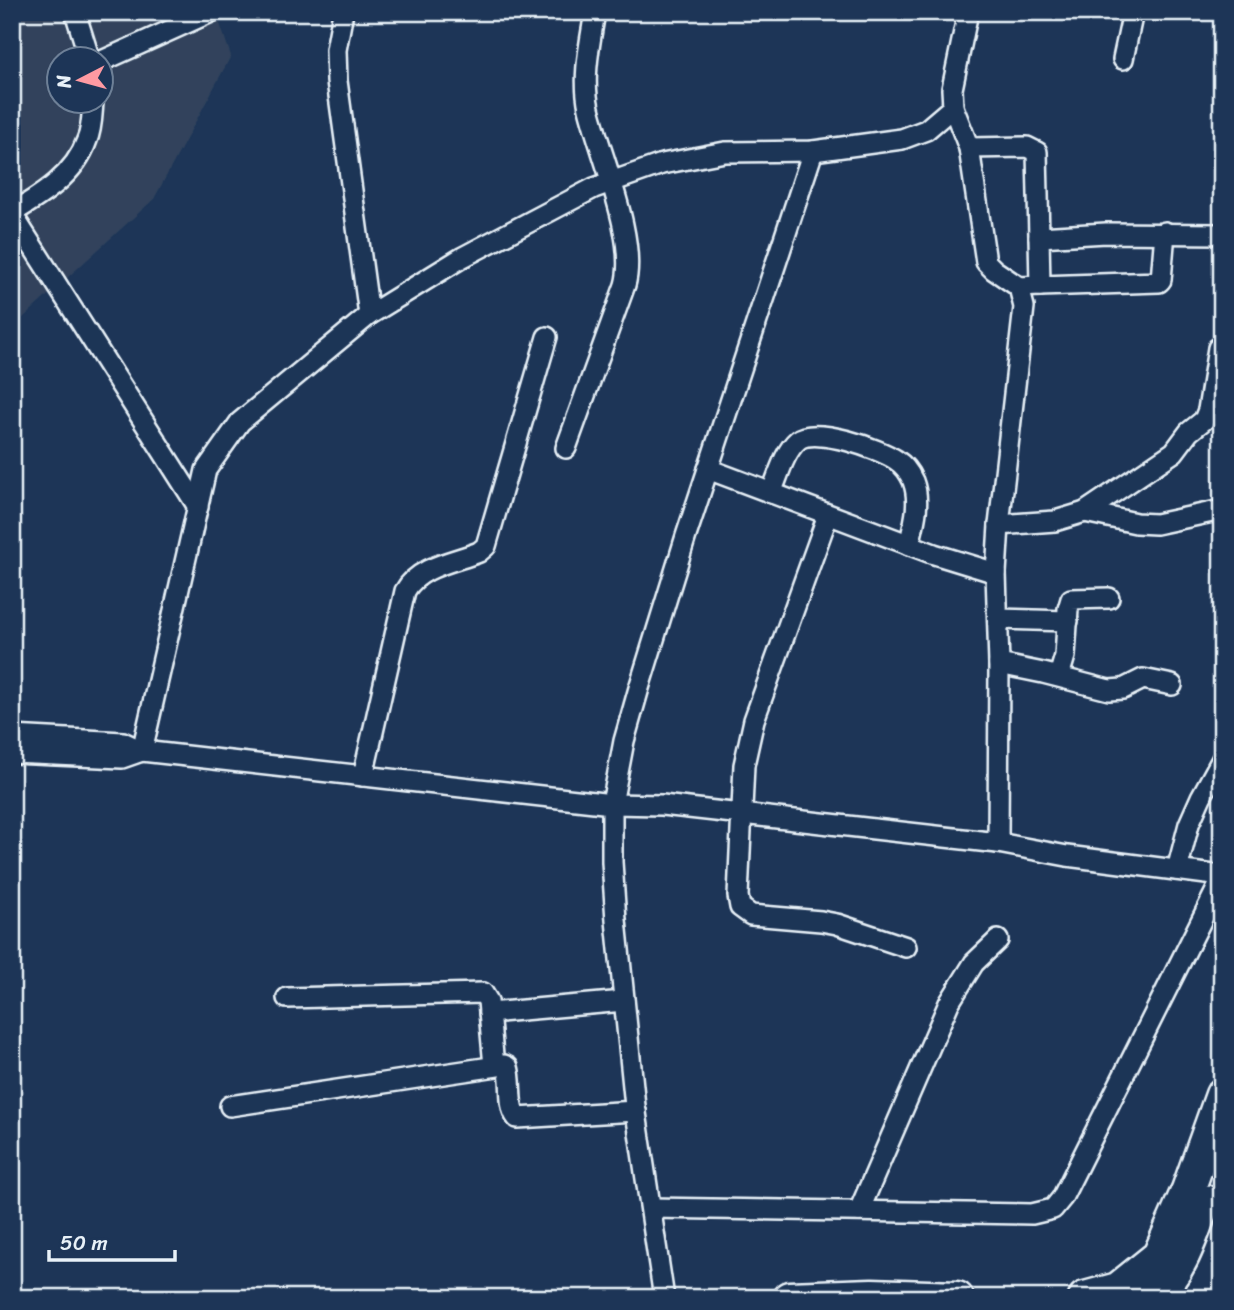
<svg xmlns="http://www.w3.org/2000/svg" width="1234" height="1310" font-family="Sriracha,sans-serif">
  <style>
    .built { fill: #30435c; fill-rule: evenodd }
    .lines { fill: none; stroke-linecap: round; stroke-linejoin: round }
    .minor-casing { stroke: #e8f1f8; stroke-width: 24 }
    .primary-casing { stroke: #e8f1f8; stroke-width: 37 }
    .minor { stroke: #1d3557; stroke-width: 19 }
    .primary { stroke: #1d3557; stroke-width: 32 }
  </style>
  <rect width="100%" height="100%" fill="#1d3557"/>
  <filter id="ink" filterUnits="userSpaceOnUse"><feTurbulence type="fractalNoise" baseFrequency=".0143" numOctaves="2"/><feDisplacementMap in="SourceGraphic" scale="14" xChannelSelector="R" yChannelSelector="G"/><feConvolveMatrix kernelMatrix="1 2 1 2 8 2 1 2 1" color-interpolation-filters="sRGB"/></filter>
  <g filter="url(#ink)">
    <path class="built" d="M 12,12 L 216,12 L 231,56 L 154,199 L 12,328 ZM 60,60 L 102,60 L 102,102 L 60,102 Z"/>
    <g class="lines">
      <defs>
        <g id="minor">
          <path d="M 75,12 L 90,60"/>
          <path d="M 343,12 L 336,50 L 337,81 L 369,315"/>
          <path d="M 968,12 L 952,89 L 953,107 L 969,148 L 986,262 L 994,270 L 1019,287 L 1024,307 L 999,525 L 996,573 L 999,664 L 998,843"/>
          <path d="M 1123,59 L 1133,12"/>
          <path d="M 102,61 L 211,12"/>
          <path d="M 969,148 L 1027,147 L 1037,152 L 1039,237"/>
          <path d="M 12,213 C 42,195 75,175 87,140 C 92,129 92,114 93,102"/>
          <path d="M 12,214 L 198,507"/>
          <path d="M 1040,286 L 1159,282 L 1161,280 L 1165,232"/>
          <path d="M 1019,287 L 1040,286 L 1039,237 L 1106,233 L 1222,234"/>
          <path d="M 566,448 L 625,285 C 638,239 600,155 589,108 C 582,77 590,43 595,12"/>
          <path d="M 708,469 L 934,554 L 996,573"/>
          <path d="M 771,493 C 778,477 784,452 798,440 C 815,426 880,449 896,460 C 904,465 909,472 913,481 C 921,502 914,524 909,545"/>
          <path d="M 1085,512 L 1136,523 L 1156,524 L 1222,510"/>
          <path d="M 828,515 L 754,720 L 744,765 L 738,896 L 740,907 L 751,915 L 821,921 L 837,924 L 906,947"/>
          <path d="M 999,525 L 1055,521 L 1085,512 L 1174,452 L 1189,432 L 1204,420 L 1208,410 L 1218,348"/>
          <path d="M 998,619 L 1068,621"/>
          <path d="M 999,664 L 1043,673 L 1109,690 L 1123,689 L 1143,679 L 1172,685"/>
          <path d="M 1059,676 L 1065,656 L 1068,609 L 1071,599 L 1109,598"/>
          <path d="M 12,736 L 123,742 L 142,751 L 612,804 L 662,805 L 998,843 L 1067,856 L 1222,876"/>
          <path d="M 142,751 L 206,470 L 240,422 L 369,315 L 463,257 L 594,188 L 662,164 L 725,152 L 813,151 L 902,139 L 926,130 L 953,107"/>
          <path d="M 12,753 L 122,758 L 142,751"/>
          <path d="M 363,776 L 405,591 C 419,566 454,562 479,552 L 486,546 L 547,337"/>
          <path d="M 1177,870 L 1189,824 L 1201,797 L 1222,759"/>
          <path d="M 287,998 L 483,993 L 488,1001 L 494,1066"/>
          <path d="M 489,1013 L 624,1001"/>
          <path d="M 230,1106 L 504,1065 L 508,1067 C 513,1083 507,1106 517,1118 L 636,1111"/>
          <path d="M 651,1208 L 1032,1214 L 1053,1209 L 1062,1198 L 1222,879"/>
          <path d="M 859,1211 L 949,1003 L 974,963 L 998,940"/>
          <path d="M 664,1298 L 635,1106 L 616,920 L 612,862 L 612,804 L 624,741 L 639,688 L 686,536 L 813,151"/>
        </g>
        <g id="primary">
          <path d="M 789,1298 L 872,1295 L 957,1298"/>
          <path d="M 1085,1298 L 1118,1289 L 1159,1256 L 1188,1190 L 1222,1095"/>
          <path d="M 1152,1298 C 1181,1273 1192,1235 1204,1201"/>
        </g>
      </defs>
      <use href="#minor" class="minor-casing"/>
      <use href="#primary" class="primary-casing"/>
      <use href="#minor" class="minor"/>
      <use href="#primary" class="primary"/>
    </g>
  </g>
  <rect width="1234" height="1310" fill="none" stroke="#1d3557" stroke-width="42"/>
  <rect x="21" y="21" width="1192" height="1268" fill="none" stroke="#e8f1f8" stroke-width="2.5" filter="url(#ink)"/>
  <g transform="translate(80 80) rotate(264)"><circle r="33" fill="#1d3557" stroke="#6e8097" stroke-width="2"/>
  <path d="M0-5L12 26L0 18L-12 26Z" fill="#ff9aa2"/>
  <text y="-10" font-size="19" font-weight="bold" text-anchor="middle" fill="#e8f1f8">N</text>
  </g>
  <path d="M49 1250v10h126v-10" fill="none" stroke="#e8f1f8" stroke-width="3.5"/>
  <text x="60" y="1250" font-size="21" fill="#e8f1f8" stroke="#1d3557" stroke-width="5" paint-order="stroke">50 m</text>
</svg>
